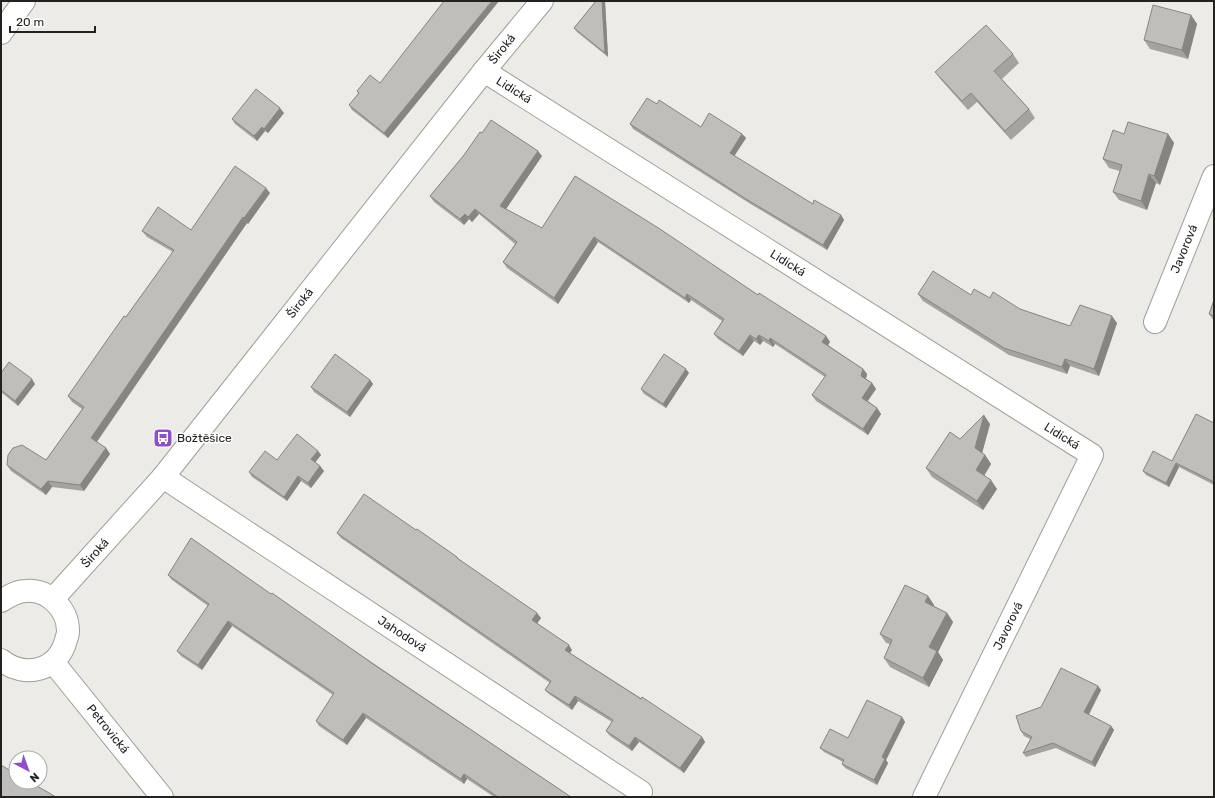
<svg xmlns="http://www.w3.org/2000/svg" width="1215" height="798" font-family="Rubik,sans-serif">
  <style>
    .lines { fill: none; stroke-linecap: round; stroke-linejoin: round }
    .street-casing { stroke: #9f9e9a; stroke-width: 24 }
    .secondary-casing { stroke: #9f9e9a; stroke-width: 24 }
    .street { stroke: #fff; stroke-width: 22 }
    .secondary { stroke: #fff; stroke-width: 22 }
    .wall { fill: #a5a3a0 }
    .shaded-wall { fill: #868582 }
    .building { fill: #c0beba; stroke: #868582 }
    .labels { text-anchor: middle; stroke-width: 3; stroke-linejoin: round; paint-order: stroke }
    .street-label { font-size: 12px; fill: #222220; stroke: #fff }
    .poi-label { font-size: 12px; fill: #222220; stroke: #fff; text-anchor: start }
  </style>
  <rect width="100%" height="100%" fill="#edebe7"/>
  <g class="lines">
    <defs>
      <g id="street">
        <path d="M 1,33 L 24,1"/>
        <path d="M 484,71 L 1092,455 L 924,797"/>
        <path d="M 1155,322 L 1214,176"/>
        <path d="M 163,477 L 641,792"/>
        <path d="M 53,599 L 163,477 L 484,71 L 542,1"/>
      </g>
      <g id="secondary">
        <path d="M 1,601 C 9,596 17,591 26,591 C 48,589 68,609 68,631 C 68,634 67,637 66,640 C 58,671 25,679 1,660"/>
        <path d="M 53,662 L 162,797"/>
      </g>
    </defs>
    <use href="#street" class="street-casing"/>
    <use href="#secondary" class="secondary-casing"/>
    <use href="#street" class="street"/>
    <use href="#secondary" class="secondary"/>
  </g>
  <g class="wall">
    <path d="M 499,1 L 388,138 L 352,110 L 349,105 L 358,94 L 357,91 L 380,83 Z"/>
    <path d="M 596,1 L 605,1 L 608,57 L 577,32 L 574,28 Z"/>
    <path d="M 1191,15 L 1197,24 L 1188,59 L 1150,49 L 1144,40 Z"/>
    <path d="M 1013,54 L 1019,63 L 1002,79 L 1029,109 L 1035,118 L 1011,140 L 977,102 L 968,110 L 942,81 L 935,72 Z"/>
    <path d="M 657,104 L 701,127 L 742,134 L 746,138 L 734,156 L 813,204 L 841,215 L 844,220 L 827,250 L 749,203 L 633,129 L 630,124 Z"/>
    <path d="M 284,113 L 268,133 L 265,131 L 257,141 L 235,124 L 232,119 Z"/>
    <path d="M 482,133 L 542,156 L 506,209 L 542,228 L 575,176 L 758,295 L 826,336 L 830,342 L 828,345 L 863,369 L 867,374 L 866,379 L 872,383 L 876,389 L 868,401 L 877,408 L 881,414 L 868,435 L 816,401 L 812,395 L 825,377 L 775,344 L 773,347 L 763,341 L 760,345 L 754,341 L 743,356 L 718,339 L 714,334 L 722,321 L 691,300 L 689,303 L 598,242 L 558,304 L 507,268 L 503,262 L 515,244 L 479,214 L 472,222 L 469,219 L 464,225 L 434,202 L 430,196 L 464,155 Z"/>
    <path d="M 1124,134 L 1168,134 L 1174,143 L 1160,185 L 1156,183 L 1147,210 L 1119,200 L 1113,192 L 1120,171 L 1109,168 L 1103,159 Z"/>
    <path d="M 270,193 L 248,224 L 247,223 L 97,442 L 106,448 L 110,454 L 84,491 L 52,487 L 46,495 L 11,471 L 7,465 L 46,460 L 82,409 L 72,402 L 68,396 L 173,252 L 147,237 L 142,231 L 191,230 Z"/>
    <path d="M 918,294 L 990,298 L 1020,309 L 1070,326 L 1117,323 L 1099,376 L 1070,366 L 1067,374 L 1009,355 L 923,301 Z"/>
    <path d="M 1214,300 L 1214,321 L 1209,314 Z"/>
    <path d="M 1,373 L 35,384 L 18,406 L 1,392 Z"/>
    <path d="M 689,373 L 666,408 L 644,394 L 641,389 Z"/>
    <path d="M 370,380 L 373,384 L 350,417 L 314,392 L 311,387 Z"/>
    <path d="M 1214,423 L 1214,485 L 1179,467 L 1169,487 L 1146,475 L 1143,471 L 1172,461 Z"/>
    <path d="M 990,424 L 982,453 L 985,455 L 991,464 L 984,476 L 997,489 L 983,510 L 932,477 L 926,468 L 960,439 Z"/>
    <path d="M 318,451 L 321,455 L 315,462 L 320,466 L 324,471 L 311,488 L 301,481 L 287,501 L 252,477 L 249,472 L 277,460 Z"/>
    <path d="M 416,530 L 457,557 L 460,560 L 541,618 L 537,623 L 572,650 L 570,653 L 702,737 L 705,742 L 684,773 L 639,742 L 632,751 L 610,736 L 606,731 L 612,722 L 578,701 L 572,710 L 549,694 L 545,690 L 550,683 L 341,538 L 337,533 Z"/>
    <path d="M 168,575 L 271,594 L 571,797 L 494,797 L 467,779 L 464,784 L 366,718 L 347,745 L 319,726 L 316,721 L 333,695 L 232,626 L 202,670 L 181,656 L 177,651 L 208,606 L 172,580 Z"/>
    <path d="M 928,596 L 934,605 L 934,606 L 947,613 L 953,622 L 938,652 L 943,660 L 929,687 L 890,667 L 884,658 L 890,644 L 886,643 L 880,634 Z"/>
    <path d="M 1098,686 L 1101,690 L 1089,715 L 1111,726 L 1114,730 L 1095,767 L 1056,748 L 1026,757 L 1023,753 L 1030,739 L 1024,736 L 1021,731 L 1041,707 Z"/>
    <path d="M 902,717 L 905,722 L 886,760 L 888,763 L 877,785 L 845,768 L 842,764 L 843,762 L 824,752 L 820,748 Z"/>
  </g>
  <g class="shaded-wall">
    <path d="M 492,1 L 499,1 L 388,138 L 384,133 Z"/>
    <path d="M 602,1 L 605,1 L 608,57 L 605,53 Z"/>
    <path d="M 1191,15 L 1197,24 L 1188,59 L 1182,50 Z"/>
    <path d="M 280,108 L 284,113 L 268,133 L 264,129 Z"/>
    <path d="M 262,127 L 265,131 L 257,141 L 254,136 Z"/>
    <path d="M 742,134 L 746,138 L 733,158 L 730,153 Z"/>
    <path d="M 1168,134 L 1174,143 L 1160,185 L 1154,176 Z"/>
    <path d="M 538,151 L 542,156 L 504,212 L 500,206 Z"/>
    <path d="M 1149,174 L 1156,183 L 1147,210 L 1141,201 Z"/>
    <path d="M 266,188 L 270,193 L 248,224 L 244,218 Z"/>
    <path d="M 475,209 L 479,214 L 472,222 L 468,217 Z"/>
    <path d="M 465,214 L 469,219 L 464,225 L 460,219 Z"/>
    <path d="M 841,215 L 844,220 L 827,250 L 823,245 Z"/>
    <path d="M 243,217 L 247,223 L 95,444 L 91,438 Z"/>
    <path d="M 594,237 L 598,242 L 558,304 L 554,298 Z"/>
    <path d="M 687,294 L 691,300 L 689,303 L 685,298 Z"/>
    <path d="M 1112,316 L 1117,323 L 1099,376 L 1094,369 Z"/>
    <path d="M 750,335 L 754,341 L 743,356 L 739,351 Z"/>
    <path d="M 759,335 L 763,341 L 760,345 L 756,339 Z"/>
    <path d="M 826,336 L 830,342 L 826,348 L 822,342 Z"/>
    <path d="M 770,338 L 775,344 L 773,347 L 769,341 Z"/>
    <path d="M 1065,359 L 1070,366 L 1067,374 L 1062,367 Z"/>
    <path d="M 686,369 L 689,373 L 666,408 L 663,404 Z"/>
    <path d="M 863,369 L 867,374 L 865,382 L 861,376 Z"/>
    <path d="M 32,379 L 35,384 L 18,406 L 15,401 Z"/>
    <path d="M 370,380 L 373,384 L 350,417 L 347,412 Z"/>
    <path d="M 872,383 L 876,389 L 866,403 L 862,398 Z"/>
    <path d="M 877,408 L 881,414 L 868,435 L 863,429 Z"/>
    <path d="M 984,415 L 990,424 L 981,457 L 975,448 Z"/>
    <path d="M 106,448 L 110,454 L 84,491 L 80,485 Z"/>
    <path d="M 318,451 L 321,455 L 314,464 L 311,459 Z"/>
    <path d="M 985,455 L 991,464 L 982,479 L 976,470 Z"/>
    <path d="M 1176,463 L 1179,467 L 1169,487 L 1166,483 Z"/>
    <path d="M 320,466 L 324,471 L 311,488 L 308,483 Z"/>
    <path d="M 298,476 L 301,481 L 287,501 L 284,497 Z"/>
    <path d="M 991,480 L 997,489 L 983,510 L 977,501 Z"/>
    <path d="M 48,481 L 52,487 L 46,495 L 41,489 Z"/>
    <path d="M 928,596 L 934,605 L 931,610 L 925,602 Z"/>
    <path d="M 537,613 L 541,618 L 536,625 L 532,620 Z"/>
    <path d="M 947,613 L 953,622 L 938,652 L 943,660 L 929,687 L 923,678 L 929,647 Z"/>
    <path d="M 228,621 L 232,626 L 202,670 L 198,665 Z"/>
    <path d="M 569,645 L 572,650 L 569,654 L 565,650 Z"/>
    <path d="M 1098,686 L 1101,690 L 1087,717 L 1084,712 Z"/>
    <path d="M 575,696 L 578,701 L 572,710 L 569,705 Z"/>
    <path d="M 363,713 L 366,718 L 347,745 L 343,740 Z"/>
    <path d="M 902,717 L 905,722 L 886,760 L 888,763 L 877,785 L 874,780 L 882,757 Z"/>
    <path d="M 1111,726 L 1114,730 L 1095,767 L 1092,762 Z"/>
    <path d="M 635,737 L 639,742 L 632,751 L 629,746 Z"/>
    <path d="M 702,737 L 705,742 L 684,773 L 680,768 Z"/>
    <path d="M 464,774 L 467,779 L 464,784 L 461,779 Z"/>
  </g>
  <g class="building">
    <path d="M 444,1 L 492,1 L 384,133 L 349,105 L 359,93 L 357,91 L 370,75 L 380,83 Z"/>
    <path d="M 596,1 L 602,1 L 605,53 L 574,28 Z"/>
    <path d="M 1153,5 L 1191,15 L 1182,50 L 1144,40 Z"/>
    <path d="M 986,25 L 1013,54 L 994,71 L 1029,109 L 1005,131 L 971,93 L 962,101 L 935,72 Z"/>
    <path d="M 256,89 L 280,108 L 264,129 L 262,127 L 254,136 L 232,119 Z"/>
    <path d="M 647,98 L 657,104 L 659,100 L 701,127 L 709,113 L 742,134 L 730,153 L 813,204 L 814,200 L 841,215 L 823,245 L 746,199 L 630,124 Z"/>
    <path d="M 491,120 L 538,151 L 500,206 L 542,228 L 575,176 L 660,229 L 758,295 L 759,293 L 826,336 L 822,342 L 863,369 L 861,376 L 872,383 L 862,398 L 877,408 L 863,429 L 812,395 L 826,375 L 770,338 L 769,341 L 759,335 L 756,339 L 750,335 L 739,351 L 714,334 L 724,319 L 687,294 L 685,298 L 594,237 L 554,298 L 503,262 L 517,242 L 475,209 L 468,217 L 465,214 L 460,219 L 430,196 L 464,155 L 480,132 L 482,133 Z"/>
    <path d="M 1128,122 L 1168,134 L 1154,176 L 1149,174 L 1141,201 L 1113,192 L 1122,165 L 1103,159 L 1113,130 L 1124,134 Z"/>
    <path d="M 235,166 L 266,188 L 244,218 L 243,217 L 91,438 L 106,448 L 80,485 L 48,481 L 41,489 L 7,465 L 8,455 L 13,448 L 22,445 L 46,460 L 84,407 L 68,396 L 124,316 L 126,317 L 174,250 L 142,231 L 158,207 L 191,230 Z"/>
    <path d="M 933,271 L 971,295 L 974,289 L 990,298 L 993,292 L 1020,309 L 1070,326 L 1080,305 L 1112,316 L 1094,369 L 1065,359 L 1062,367 L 1004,348 L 918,294 Z"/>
    <path d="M 1214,300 L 1214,316 L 1209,314 Z"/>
    <path d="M 335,354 L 370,380 L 347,412 L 311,387 Z"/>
    <path d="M 664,354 L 686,369 L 663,404 L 641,389 Z"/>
    <path d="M 9,362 L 32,379 L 15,401 L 1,390 L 1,373 Z"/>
    <path d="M 1196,414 L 1214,423 L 1214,482 L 1176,463 L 1166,483 L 1143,471 L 1153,451 L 1172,461 Z"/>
    <path d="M 984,415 L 975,448 L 985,455 L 976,470 L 991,480 L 977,501 L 926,468 L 950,432 L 960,439 Z"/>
    <path d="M 297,434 L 318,451 L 311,459 L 320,466 L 308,483 L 298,476 L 284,497 L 249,472 L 265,451 L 277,460 Z"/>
    <path d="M 364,494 L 416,530 L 417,529 L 457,557 L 457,558 L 537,613 L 532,620 L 569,645 L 565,650 L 641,699 L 642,697 L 702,737 L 680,768 L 635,737 L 629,746 L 606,731 L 613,720 L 575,696 L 569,705 L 545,690 L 551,681 L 337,533 Z"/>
    <path d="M 191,538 L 271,594 L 272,593 L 373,664 L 571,797 L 498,797 L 464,774 L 461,779 L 363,713 L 343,740 L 316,721 L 334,693 L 228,621 L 198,665 L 177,651 L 209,604 L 168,575 Z"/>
    <path d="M 905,585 L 928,596 L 925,602 L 947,613 L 929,647 L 937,651 L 923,678 L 884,658 L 892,640 L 880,634 Z"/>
    <path d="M 1061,668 L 1098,686 L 1084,712 L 1111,726 L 1092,762 L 1053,743 L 1023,753 L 1032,737 L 1021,731 L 1016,716 L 1041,707 Z"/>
    <path d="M 867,700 L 902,717 L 882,757 L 885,759 L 874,780 L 842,764 L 844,760 L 820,748 L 830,729 L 848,738 Z"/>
    <path d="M 1,765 L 16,774 L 16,782 L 30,782 L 56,797 L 1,797 Z"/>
  </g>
  <defs>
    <symbol id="bus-square" viewBox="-11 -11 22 22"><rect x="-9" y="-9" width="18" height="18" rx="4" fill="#8d50c7" stroke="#fff"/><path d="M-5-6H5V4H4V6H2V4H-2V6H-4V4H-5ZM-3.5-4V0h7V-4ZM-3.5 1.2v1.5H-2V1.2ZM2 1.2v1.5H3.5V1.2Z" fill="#fff"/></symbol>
  </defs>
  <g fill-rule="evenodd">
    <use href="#bus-square" x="152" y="427" width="22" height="22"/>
  </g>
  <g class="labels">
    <g class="street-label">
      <text transform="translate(502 49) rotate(-51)" y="4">Široká</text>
      <text transform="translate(514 90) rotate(32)" y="4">Lidická</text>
      <text transform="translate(1184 249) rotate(-68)" y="4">Javorová</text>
      <text transform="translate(788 263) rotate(32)" y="4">Lidická</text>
      <text transform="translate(300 303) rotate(-52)" y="4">Široká</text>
      <text transform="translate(1062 436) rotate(32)" y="4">Lidická</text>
      <text transform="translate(95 553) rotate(-48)" y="4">Široká</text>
      <text transform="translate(1008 626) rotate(-64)" y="4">Javorová</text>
      <text transform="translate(402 634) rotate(33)" y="4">Jahodová</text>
      <text transform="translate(108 729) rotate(51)" y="4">Petrovická</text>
    </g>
    <g class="poi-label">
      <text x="177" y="442">Božtěšice</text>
    </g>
  </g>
  <rect width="1215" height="798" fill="none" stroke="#222220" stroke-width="4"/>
  <g transform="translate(28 770) rotate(139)"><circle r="19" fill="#ffffff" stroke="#a7a7a6"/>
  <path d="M0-3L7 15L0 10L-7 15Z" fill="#8d50c7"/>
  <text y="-6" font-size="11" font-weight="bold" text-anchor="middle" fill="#222220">N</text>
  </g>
  <path d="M10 26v6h85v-6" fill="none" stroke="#222220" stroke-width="2"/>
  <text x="16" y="26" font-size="12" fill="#222220" stroke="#ffffff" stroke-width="3" paint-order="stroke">20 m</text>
</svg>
